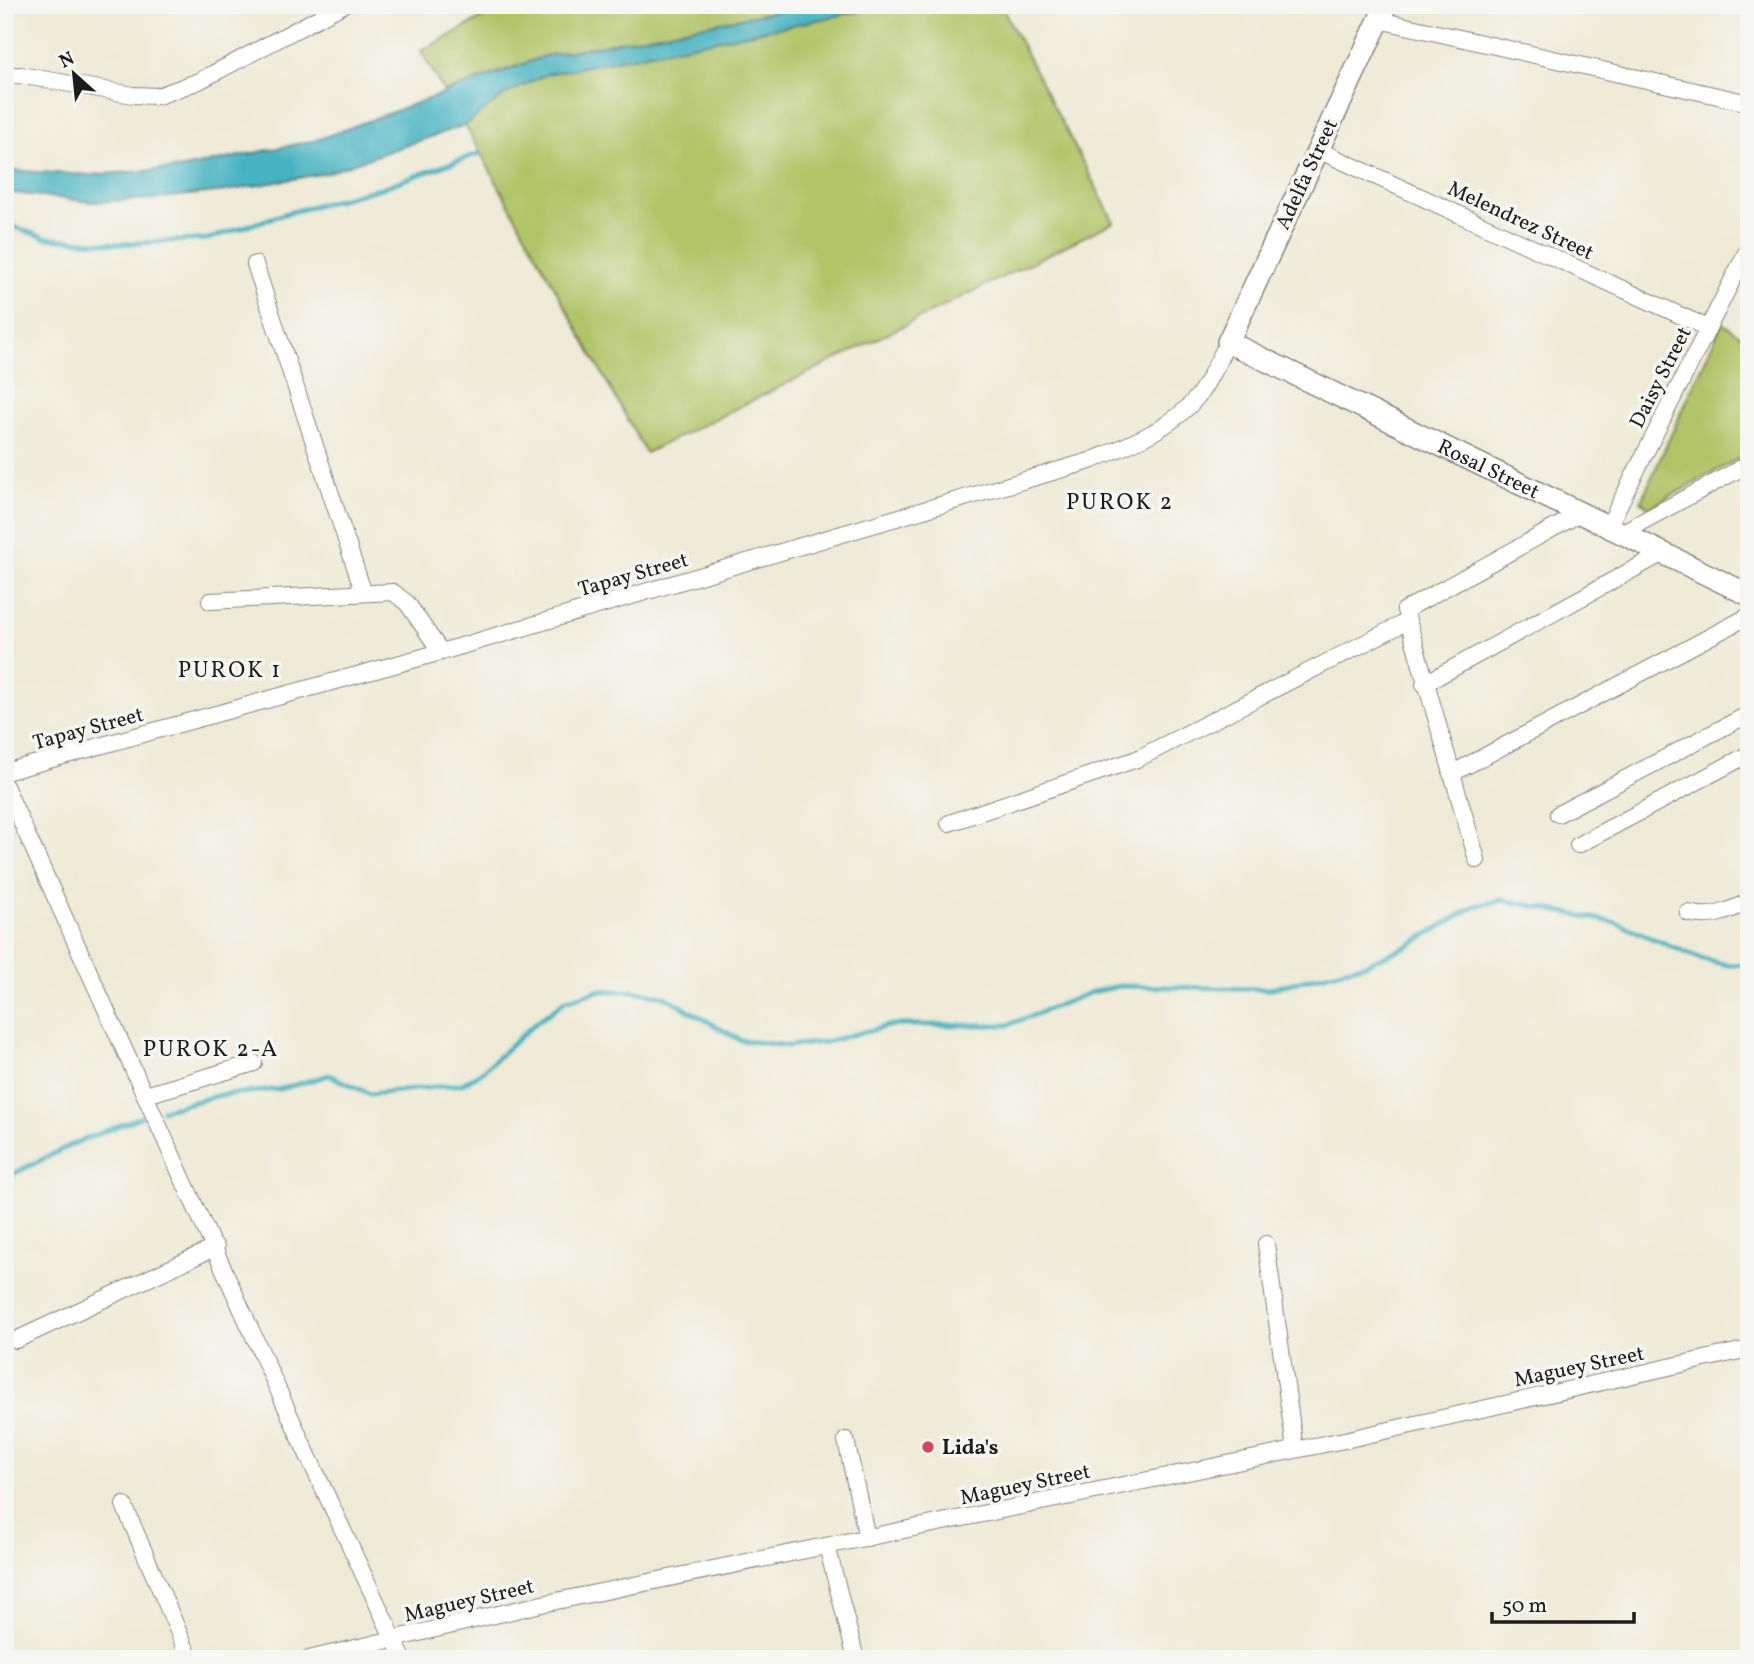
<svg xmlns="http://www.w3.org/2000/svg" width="1754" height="1664" font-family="Vollkorn,serif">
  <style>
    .green { fill: #b2c467; stroke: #677042; stroke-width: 2 }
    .water { fill: #45b3c1; stroke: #30686e; stroke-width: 2 }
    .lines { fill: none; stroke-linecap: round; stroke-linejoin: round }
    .stream { stroke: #45b3c1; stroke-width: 5 }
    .minor-casing { stroke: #858378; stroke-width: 18 }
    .tertiary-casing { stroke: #858378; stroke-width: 24 }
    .minor { stroke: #fff; stroke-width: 16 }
    .tertiary { stroke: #fff; stroke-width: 21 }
    .poi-dot { fill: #d1495b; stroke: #f6f6f2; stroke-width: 2.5 }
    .labels { text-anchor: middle; stroke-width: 7; stroke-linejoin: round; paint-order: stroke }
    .street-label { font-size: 21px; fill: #1c1c1c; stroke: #f6f6f2 }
    .poi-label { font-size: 21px; font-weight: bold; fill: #1c1c1c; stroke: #f6f6f2; text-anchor: start }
    .neighbourhood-label { font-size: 23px; letter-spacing: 2px; fill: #1c1c1c; stroke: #f6f6f2 }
  </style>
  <rect width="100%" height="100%" fill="#f6f6f2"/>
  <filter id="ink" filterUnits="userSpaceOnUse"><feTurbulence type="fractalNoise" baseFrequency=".0143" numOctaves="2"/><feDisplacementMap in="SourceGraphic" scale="14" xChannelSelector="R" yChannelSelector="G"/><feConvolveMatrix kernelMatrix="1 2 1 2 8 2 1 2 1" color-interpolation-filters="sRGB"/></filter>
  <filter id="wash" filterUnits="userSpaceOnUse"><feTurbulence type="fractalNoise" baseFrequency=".00686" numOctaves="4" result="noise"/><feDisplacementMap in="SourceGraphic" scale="28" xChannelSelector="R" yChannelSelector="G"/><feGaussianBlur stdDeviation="1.57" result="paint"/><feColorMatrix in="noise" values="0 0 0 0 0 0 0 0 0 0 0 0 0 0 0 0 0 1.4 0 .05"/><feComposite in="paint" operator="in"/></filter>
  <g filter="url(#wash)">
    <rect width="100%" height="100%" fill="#eeead5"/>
    <g class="green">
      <path d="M 506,5 L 809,5 L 545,56 L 444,92 L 421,51 Z"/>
      <path d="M 891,5 L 1001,5 L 1114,222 L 646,453 L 465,125 L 506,94 L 547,74 Z"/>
      <path d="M 1722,323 L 1749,341 L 1749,453 L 1649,508 L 1641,501 Z"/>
    </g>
    <path class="water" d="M 809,5 L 891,5 L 547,74 L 506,94 L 465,125 L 326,173 L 227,191 L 152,199 L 92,202 L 5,192 L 5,170 L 90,175 L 183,168 L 316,140 L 545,56 Z"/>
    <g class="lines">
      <g class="stream">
        <path d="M 5,224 L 46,238 L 119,244 L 208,239 L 284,214 L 381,188 L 480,153"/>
        <path d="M 162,1110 L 220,1095 L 281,1089 L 329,1075 L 370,1094 L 462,1084 L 482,1072 L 534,1024 L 565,1001 L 597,991 L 632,991 L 664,996 L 740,1040 L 788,1046 L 825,1042 L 892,1025 L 1008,1025 L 1092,992 L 1120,986 L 1269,989 L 1366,964 L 1408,946 L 1475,906 L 1503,900 L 1617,923 L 1699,958 L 1728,965 L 1749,964"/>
        <path d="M 5,1178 L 73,1144 L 145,1115"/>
      </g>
    </g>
  </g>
  <g filter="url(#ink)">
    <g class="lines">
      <defs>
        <g id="minor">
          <path d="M 1379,20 L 1749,103"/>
          <path d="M 5,76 L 20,75 L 133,95 L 158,96 L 199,81 L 343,5"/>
          <path d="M 1318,150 L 1708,328"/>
          <path d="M 255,264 L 363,591"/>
          <path d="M 1608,527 L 1749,247"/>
          <path d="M 1621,533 L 1749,464"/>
          <path d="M 210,601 L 393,592 L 407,603 L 441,652"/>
          <path d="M 1424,684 L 1663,553"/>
          <path d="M 5,772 L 441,652 L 1090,461 C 1128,445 1172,429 1198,396 C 1210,380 1218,360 1228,342"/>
          <path d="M 1451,774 L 1749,616"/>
          <path d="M 5,786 L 304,1447 L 403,1659"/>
          <path d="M 1558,814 L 1749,714"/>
          <path d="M 949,823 L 1137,759 L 1406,622"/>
          <path d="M 1578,845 L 1749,754"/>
          <path d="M 1477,860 L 1405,610 L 1581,513"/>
          <path d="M 1688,913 C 1711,919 1728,912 1749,901"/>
          <path d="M 146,1095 L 254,1063"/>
          <path d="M 1266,1244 L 1295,1449"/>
          <path d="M 16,1340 L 216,1247"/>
          <path d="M 846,1440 L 867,1538"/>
          <path d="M 124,1505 L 190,1659"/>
          <path d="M 827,1546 L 856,1659"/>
          <path d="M 309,1659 L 537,1605 L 1349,1439 L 1749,1349"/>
        </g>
        <g id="tertiary">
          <path id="s1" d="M 1386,5 L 1228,342 L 1749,595"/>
        </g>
      </defs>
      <use href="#minor" class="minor-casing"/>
      <use href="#tertiary" class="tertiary-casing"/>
      <use href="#minor" class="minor"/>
      <use href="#tertiary" class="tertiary"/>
    </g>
  </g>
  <circle class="poi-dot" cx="928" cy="1447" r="7"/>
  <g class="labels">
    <g class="street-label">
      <text transform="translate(1306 174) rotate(-65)" y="7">Adelfa Street</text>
      <text transform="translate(1521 220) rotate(25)" y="7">Melendrez Street</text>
      <text transform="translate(1660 377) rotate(-63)" y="7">Daisy Street</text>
      <text dy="7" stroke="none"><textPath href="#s1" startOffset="662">Rosal Street</textPath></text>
      <text transform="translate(633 574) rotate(-16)" y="7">Tapay Street</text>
      <text transform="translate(88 728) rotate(-15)" y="7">Tapay Street</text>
      <text transform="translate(1579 1366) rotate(-12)" y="7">Maguey Street</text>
      <text transform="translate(1025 1484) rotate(-12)" y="7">Maguey Street</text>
      <text transform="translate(469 1600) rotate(-13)" y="7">Maguey Street</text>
    </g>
    <g class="poi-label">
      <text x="942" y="1454">Lida's</text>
    </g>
    <g class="neighbourhood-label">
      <text x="1120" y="509">PUROK 2</text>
      <text x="230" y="677">PUROK 1</text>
      <text x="211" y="1056">PUROK 2-A</text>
    </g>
  </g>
  <rect width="1754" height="1664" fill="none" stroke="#f6f6f2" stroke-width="28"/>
  <g transform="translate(74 74) rotate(333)" stroke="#f6f6f2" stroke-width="5" paint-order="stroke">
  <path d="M0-5L12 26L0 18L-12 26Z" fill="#1c1c1c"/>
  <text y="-10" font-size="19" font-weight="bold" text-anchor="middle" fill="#1c1c1c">N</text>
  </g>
  <path d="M1492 1612v10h142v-10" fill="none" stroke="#1c1c1c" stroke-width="3.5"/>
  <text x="1502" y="1612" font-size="21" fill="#1c1c1c" stroke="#f6f6f2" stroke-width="5" paint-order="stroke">50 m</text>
</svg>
